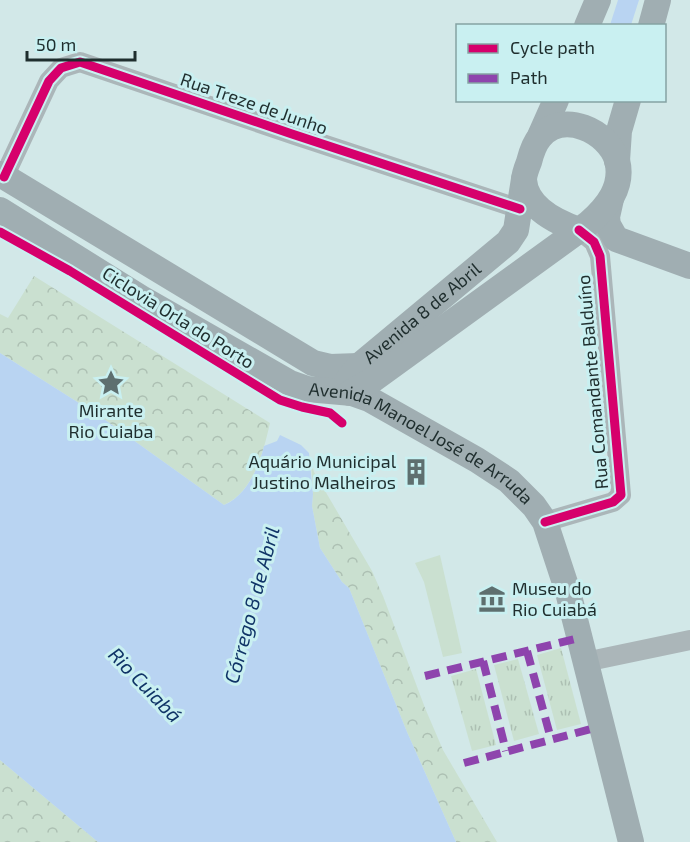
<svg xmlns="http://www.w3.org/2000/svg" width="690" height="842" font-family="'Exo 2',sans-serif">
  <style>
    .grass { fill: url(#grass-tufts) }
    .forest { fill: url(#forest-crowns) }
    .garden { fill: #cae0d0 }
    .water { fill: #b9d4f2 }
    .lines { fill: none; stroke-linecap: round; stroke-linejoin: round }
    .minor { stroke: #abb6b9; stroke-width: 20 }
    .major { stroke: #a0aeb2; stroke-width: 26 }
    .quiet { stroke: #8e44ad; stroke-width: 8; stroke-dasharray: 15 8; stroke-linecap: butt }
    .cycleway-casing { stroke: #c9f0f1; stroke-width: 13 }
    .cycleway { stroke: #d6006c; stroke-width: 9 }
    .labels { text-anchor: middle; stroke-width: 6; stroke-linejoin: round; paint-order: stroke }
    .street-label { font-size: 18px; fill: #1f2e2e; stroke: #c9f0f1 }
    .poi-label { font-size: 18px; fill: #1f2e2e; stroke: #c9f0f1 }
    .water-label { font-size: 20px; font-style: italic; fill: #103467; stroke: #c9f0f1 }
  </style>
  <defs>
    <pattern id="grass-tufts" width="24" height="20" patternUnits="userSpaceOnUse" patternTransform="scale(1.5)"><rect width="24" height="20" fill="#cae0d0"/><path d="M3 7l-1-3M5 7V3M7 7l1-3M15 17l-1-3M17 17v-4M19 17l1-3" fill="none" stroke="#adc0b3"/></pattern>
    <pattern id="forest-crowns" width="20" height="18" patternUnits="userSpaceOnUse" patternTransform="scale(1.5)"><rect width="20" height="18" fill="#cae0d0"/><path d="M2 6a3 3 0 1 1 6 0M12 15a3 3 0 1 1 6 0" fill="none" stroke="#adc0b3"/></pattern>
  </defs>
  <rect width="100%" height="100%" fill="#d2e8e8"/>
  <g class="grass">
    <path d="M 561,648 L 581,724 L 557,730 L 537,655 Z"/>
    <path d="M 518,659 L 539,734 L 514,741 L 494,665 Z"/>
    <path d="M 476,669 L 496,745 L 472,751 L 451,676 Z"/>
  </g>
  <g class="forest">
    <path d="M 34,276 L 270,423 C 263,453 254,491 224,505 L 101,417 L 0,353 L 0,314 L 8,318 Z"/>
    <path d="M 311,462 L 314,472 L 372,571 L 383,596 L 425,708 L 443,750 L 497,842 L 456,842 L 407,732 L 349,588 L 342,582 L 320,548 L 312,506 L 313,494 Z"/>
    <path d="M 0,760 L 98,842 L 0,842 Z"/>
  </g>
  <path class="garden" d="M 440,555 L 462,653 L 443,657 L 424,582 L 415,563 Z"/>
  <g class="water">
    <path d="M 618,0 L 639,0 L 631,25 L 610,25 Z"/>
    <path d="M 0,353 L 101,417 L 224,505 C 246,496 259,468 264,446 L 277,441 L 280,435 L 301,445 L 309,453 L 313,494 L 312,506 L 320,548 L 342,582 L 349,588 L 407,732 L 456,842 L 98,842 L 0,760 Z"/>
  </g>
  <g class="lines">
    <g class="minor">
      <path d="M 4,177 L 49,81 L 61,68 L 80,62 L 292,134 L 520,209"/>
      <path d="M 545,522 L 613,502 L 621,495 L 600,256 L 594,242 L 579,230"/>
      <path d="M 585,662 L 690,640"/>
    </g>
    <g class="major">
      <path d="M 587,26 L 598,0"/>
      <path d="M 651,26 L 658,0"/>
      <path d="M 540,136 L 556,100"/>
      <path d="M 617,161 L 619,131 L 628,100"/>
      <path d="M 0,174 L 313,363 L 330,367 L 359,366"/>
      <path d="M 611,199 L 607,217 L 608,225 L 616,239 L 690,266"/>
      <path id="s1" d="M 0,210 L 141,298 L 290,383 L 307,389 L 352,393 L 369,399 L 477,460 L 509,481 L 534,506 L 545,522 L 568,592 L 631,842"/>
      <path id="s2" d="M 349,378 L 359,366 L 508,242 L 516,230 L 524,179"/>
      <path d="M 350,393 L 371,381 L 589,223 C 607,207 624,187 617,160 C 608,131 563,110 540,137 C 534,144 531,154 529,162 C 527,167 524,175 524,180 C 526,207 556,222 579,230"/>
    </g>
    <g class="quiet">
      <path d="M 527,651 L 551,739"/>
      <path d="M 483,661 L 506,751"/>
      <path d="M 425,676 L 579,638"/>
      <path d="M 464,763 L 591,729"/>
    </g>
    <defs>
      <g id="cycleway">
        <path d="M 4,177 L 49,81 L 61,68 L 80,62 L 292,134 L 520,209"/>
        <path d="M 0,232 L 70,271 L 280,400 L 302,407 L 330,413 L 342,423"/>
        <path d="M 545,522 L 613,502 L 621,495 L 600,256 L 594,242 L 579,230"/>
      </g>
    </defs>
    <use href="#cycleway" class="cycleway-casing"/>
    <use href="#cycleway" class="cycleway"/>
  </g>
  <defs>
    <symbol id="sight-bare" viewBox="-9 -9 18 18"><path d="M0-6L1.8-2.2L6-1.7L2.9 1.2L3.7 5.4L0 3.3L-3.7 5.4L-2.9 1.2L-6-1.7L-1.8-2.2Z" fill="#5e6f6f" stroke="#c9f0f1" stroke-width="2.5" paint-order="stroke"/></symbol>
    <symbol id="building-bare" viewBox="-9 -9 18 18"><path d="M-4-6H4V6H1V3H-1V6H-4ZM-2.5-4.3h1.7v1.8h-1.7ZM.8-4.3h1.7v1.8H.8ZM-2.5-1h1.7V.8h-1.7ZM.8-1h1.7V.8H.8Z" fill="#5e6f6f" stroke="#c9f0f1" stroke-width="2.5" paint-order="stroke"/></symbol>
    <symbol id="museum-bare" viewBox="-9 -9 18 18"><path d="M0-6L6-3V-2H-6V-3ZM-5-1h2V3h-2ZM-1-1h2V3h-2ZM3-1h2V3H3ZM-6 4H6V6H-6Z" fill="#5e6f6f" stroke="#c9f0f1" stroke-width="2.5" paint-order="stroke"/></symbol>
  </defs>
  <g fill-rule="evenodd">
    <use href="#sight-bare" x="92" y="364" width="38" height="38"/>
    <use href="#building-bare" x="397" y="453" width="38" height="38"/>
    <use href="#museum-bare" x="473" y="580" width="38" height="38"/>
  </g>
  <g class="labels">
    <g class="street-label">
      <text transform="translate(254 104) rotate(19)" y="6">Rua Treze de Junho</text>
      <text dy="6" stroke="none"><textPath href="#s2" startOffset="98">Avenida 8 de Abril</textPath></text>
      <text transform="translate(178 318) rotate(32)" y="6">Ciclovia Orla do Porto</text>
      <text transform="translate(593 382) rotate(-95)" y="6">Rua Comandante Balduíno</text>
      <text dy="6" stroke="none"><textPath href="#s1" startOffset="484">Avenida Manoel José de Arruda</textPath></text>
    </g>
    <g class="poi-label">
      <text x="111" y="417">Mirante<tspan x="111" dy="21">Rio Cuiaba</tspan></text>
      <text x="396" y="468" text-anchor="end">Aquário Municipal<tspan x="396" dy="21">Justino Malheiros</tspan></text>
      <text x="512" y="595" text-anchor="start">Museu do<tspan x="512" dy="21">Rio Cuiabá</tspan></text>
    </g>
    <g class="water-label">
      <text transform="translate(252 605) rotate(-75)" y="7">Córrego 8 de Abril</text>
      <text transform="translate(145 685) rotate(46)" y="7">Rio Cuiabá</text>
    </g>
  </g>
  <rect x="456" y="24" width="210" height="78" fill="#c9f0f1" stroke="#85a2a3" stroke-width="1.5"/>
  <rect x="468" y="44" width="30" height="9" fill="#d6006c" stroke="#85a2a3" stroke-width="1.5"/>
  <text x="510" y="54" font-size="18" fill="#1f2e2e">Cycle path</text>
  <rect x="468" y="74" width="30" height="9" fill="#8e44ad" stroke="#85a2a3" stroke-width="1.5"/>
  <text x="510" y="84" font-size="18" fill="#1f2e2e">Path</text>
  <path d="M27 51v9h108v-9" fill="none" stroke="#1f2e2e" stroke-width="3"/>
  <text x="36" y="51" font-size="18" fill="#1f2e2e" stroke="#c9f0f1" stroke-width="4.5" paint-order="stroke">50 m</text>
</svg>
